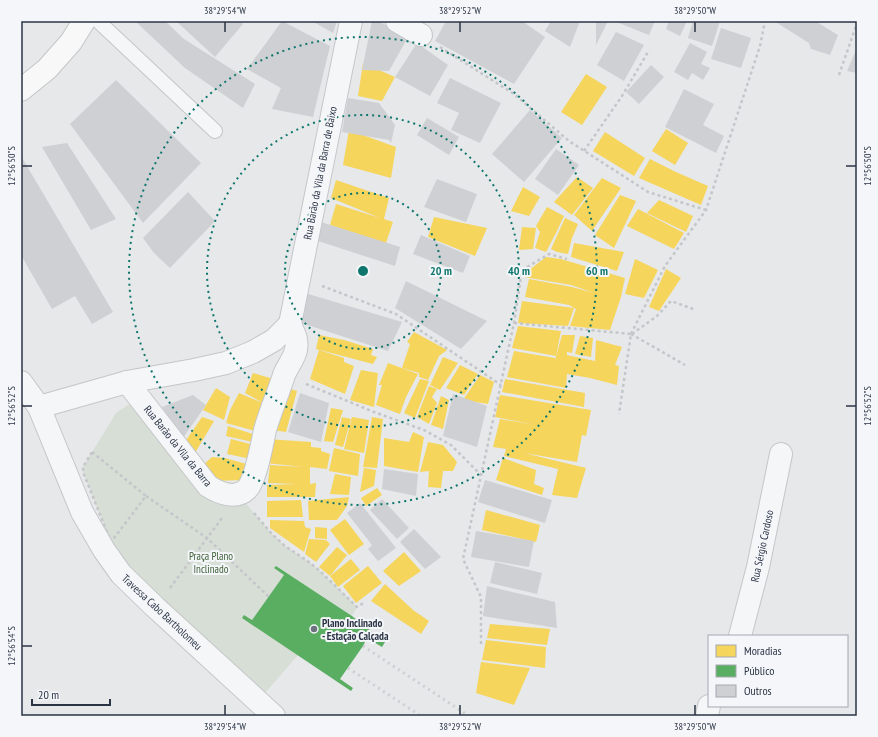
<svg xmlns="http://www.w3.org/2000/svg" width="878" height="737" font-family="'PT Sans Narrow',sans-serif">
  <style>
    .green { fill: #d6ded6 }
    .homes { fill: #f6d55c }
    .public { fill: #5aae61 }
    .building { fill: #ced0d3 }
    .lines { fill: none; stroke-linecap: round; stroke-linejoin: round }
    .service-casing { stroke: #c4c6c8; stroke-width: 16 }
    .minor-casing { stroke: #c4c6c8; stroke-width: 24 }
    .secondary-casing { stroke: #c4c6c8; stroke-width: 24 }
    .path { stroke: #c5c6ca; stroke-width: 2.5; stroke-dasharray: 3 3; stroke-linecap: butt }
    .service { stroke: #f5f6f7; stroke-width: 14 }
    .minor { stroke: #f5f6f7; stroke-width: 22 }
    .secondary { stroke: #f8f8f8; stroke-width: 22 }
    .rail { stroke: #cecfd2; stroke-width: 3; stroke-dasharray: 2 4; stroke-linecap: butt }
    .ticks { fill: none; stroke: #2b3445; stroke-width: 1.5 }
    .ring { fill: none; stroke: #0f766e; stroke-width: 2; stroke-dasharray: 2 4 }
    .poi-dot { fill: #6c737f; stroke: #f4f6f9; stroke-width: 1.5 }
    .labels { text-anchor: middle; stroke-width: 4; stroke-linejoin: round; paint-order: stroke }
    .street-label { font-size: 11px; fill: #2b3445; stroke: #f4f6f9 }
    .park-label { font-size: 11px; fill: #3f6138; stroke: #f4f6f9 }
    .poi-label { font-size: 11px; font-weight: bold; fill: #2b3445; stroke: #f4f6f9; text-anchor: start }
    .centre { fill: #0f766e; stroke: #f4f6f9; stroke-width: 2 }
    .ring-label { font-size: 12px; text-anchor: middle; font-weight: bold; fill: #0f766e; stroke: #f4f6f9; stroke-width: 4; stroke-linejoin: round; paint-order: stroke }
    .neatline { fill: none; stroke: #2b3445; stroke-width: 1.5 }
    .ticks-label { font-size: 10px; text-anchor: middle; fill: #2b3445 }
  </style>
  <rect width="100%" height="100%" fill="#e6e8ea"/>
  <path class="green" d="M 128,405 L 135,405 L 175,451 L 243,500 L 272,534 L 285,546 L 309,562 L 320,571 L 357,607 L 352,616 L 276,566 L 274,568 L 284,575 L 252,620 L 244,615 L 243,618 L 298,655 L 265,693 L 130,574 L 112,545 L 83,472 L 83,467 L 116,413 Z"/>
  <g class="homes">
    <path d="M 363,63 L 395,77 L 382,101 L 358,96 Z"/>
    <path d="M 586,74 L 607,87 L 582,125 L 561,112 Z"/>
    <path d="M 666,129 L 688,143 L 675,165 L 652,151 Z"/>
    <path d="M 349,130 L 396,147 L 391,178 L 343,165 Z"/>
    <path d="M 605,132 L 645,158 L 634,176 L 593,151 Z"/>
    <path d="M 650,159 L 676,172 L 708,186 L 701,205 L 639,178 Z"/>
    <path d="M 577,177 L 593,188 L 572,215 L 554,202 Z"/>
    <path d="M 602,178 L 621,188 L 592,231 L 574,215 Z"/>
    <path d="M 336,180 L 389,198 L 384,219 L 393,222 L 386,243 L 330,225 L 336,204 L 380,218 L 331,198 Z"/>
    <path d="M 523,187 L 540,197 L 529,216 L 511,211 Z"/>
    <path d="M 620,195 L 636,201 L 614,248 L 595,235 Z"/>
    <path d="M 659,200 L 693,216 L 686,232 L 647,213 Z"/>
    <path d="M 547,207 L 564,216 L 556,233 L 546,252 L 535,248 L 540,232 L 536,226 Z"/>
    <path d="M 638,209 L 684,233 L 674,249 L 627,226 Z"/>
    <path d="M 434,217 L 487,228 L 475,256 L 428,237 Z"/>
    <path d="M 565,218 L 578,224 L 572,238 L 568,254 L 557,252 L 551,249 Z"/>
    <path d="M 522,227 L 536,228 L 533,249 L 519,250 Z"/>
    <path d="M 574,243 L 624,252 L 617,271 L 571,257 Z"/>
    <path d="M 546,257 L 561,259 L 625,278 L 621,297 L 610,330 L 570,326 L 576,309 L 574,308 L 568,326 L 518,323 L 522,301 L 574,308 L 569,305 L 525,297 L 529,279 L 572,287 L 594,293 L 571,285 L 524,277 L 524,274 Z"/>
    <path d="M 635,259 L 658,270 L 644,298 L 625,294 Z"/>
    <path d="M 666,269 L 681,278 L 659,311 L 649,307 Z"/>
    <path d="M 518,326 L 561,331 L 556,356 L 512,348 Z"/>
    <path d="M 414,332 L 447,350 L 439,356 L 428,380 L 419,377 L 419,373 L 402,368 L 410,344 L 407,342 Z"/>
    <path d="M 319,335 L 344,340 L 373,349 L 371,355 L 377,357 L 373,364 L 316,349 Z"/>
    <path d="M 562,335 L 575,335 L 572,353 L 567,352 L 567,355 L 595,361 L 596,340 L 622,347 L 615,365 L 619,366 L 617,385 L 590,378 L 567,374 L 566,388 L 507,377 L 514,351 L 555,358 L 555,360 Z"/>
    <path d="M 580,336 L 593,338 L 591,357 L 575,354 Z"/>
    <path d="M 319,350 L 344,358 L 344,362 L 354,366 L 345,394 L 310,379 Z"/>
    <path d="M 443,357 L 458,363 L 440,390 L 430,385 Z"/>
    <path d="M 388,363 L 418,374 L 406,397 L 400,414 L 376,405 L 382,385 L 379,385 Z"/>
    <path d="M 460,365 L 478,374 L 464,395 L 446,388 Z"/>
    <path d="M 361,370 L 378,373 L 374,407 L 350,400 Z"/>
    <path d="M 253,373 L 277,380 L 259,432 L 226,423 L 230,410 L 239,393 L 265,404 L 245,393 Z"/>
    <path d="M 480,375 L 494,382 L 488,404 L 463,400 Z"/>
    <path d="M 420,379 L 429,381 L 415,418 L 404,413 Z"/>
    <path d="M 505,379 L 585,393 L 584,407 L 502,392 Z"/>
    <path d="M 429,386 L 437,389 L 432,397 L 437,403 L 429,424 L 417,417 Z"/>
    <path d="M 285,387 L 297,391 L 286,432 L 272,430 Z"/>
    <path d="M 216,388 L 230,397 L 224,420 L 203,410 Z"/>
    <path d="M 500,395 L 591,410 L 586,436 L 582,435 L 577,462 L 524,453 L 586,468 L 577,498 L 552,495 L 558,469 L 504,456 L 506,449 L 493,447 L 500,419 L 536,425 L 495,417 Z"/>
    <path d="M 441,396 L 449,400 L 443,429 L 431,425 Z"/>
    <path d="M 331,408 L 343,410 L 333,442 L 324,441 Z"/>
    <path d="M 202,417 L 214,421 L 195,453 L 182,446 Z"/>
    <path d="M 342,417 L 351,419 L 343,447 L 335,445 Z"/>
    <path d="M 352,417 L 369,420 L 364,453 L 344,449 Z"/>
    <path d="M 372,417 L 383,419 L 377,468 L 363,467 Z"/>
    <path d="M 228,426 L 259,436 L 257,443 L 226,436 Z"/>
    <path d="M 413,432 L 424,437 L 418,472 L 384,466 L 384,438 L 409,442 Z"/>
    <path d="M 231,439 L 258,446 L 256,460 L 227,454 Z"/>
    <path d="M 267,439 L 311,442 L 311,447 L 321,448 L 321,451 L 330,454 L 327,469 L 310,467 L 310,484 L 316,483 L 315,497 L 267,497 L 267,485 L 296,484 L 268,483 L 270,465 L 303,467 L 266,463 Z"/>
    <path d="M 428,442 L 443,445 L 457,462 L 453,471 L 443,471 L 441,488 L 428,487 L 429,471 L 420,472 Z"/>
    <path d="M 334,448 L 360,454 L 358,476 L 329,471 Z"/>
    <path d="M 212,457 L 225,458 L 250,465 L 247,480 L 212,481 L 201,467 Z"/>
    <path d="M 503,458 L 536,470 L 534,484 L 544,488 L 542,495 L 496,480 Z"/>
    <path d="M 364,468 L 376,470 L 374,486 L 360,492 Z"/>
    <path d="M 335,474 L 351,477 L 349,495 L 330,494 Z"/>
    <path d="M 377,488 L 382,495 L 366,506 L 361,498 Z"/>
    <path d="M 349,497 L 347,506 L 337,520 L 309,520 L 308,501 Z"/>
    <path d="M 301,500 L 303,517 L 267,517 L 267,501 Z"/>
    <path d="M 486,510 L 540,525 L 536,542 L 482,530 Z"/>
    <path d="M 345,519 L 364,544 L 349,555 L 330,530 Z"/>
    <path d="M 270,520 L 304,521 L 305,527 L 311,529 L 304,552 L 270,528 Z"/>
    <path d="M 315,527 L 327,528 L 327,539 L 315,538 Z"/>
    <path d="M 309,539 L 326,540 L 330,544 L 316,562 L 305,554 Z"/>
    <path d="M 337,547 L 347,555 L 330,576 L 319,567 Z"/>
    <path d="M 404,552 L 421,571 L 399,586 L 383,571 Z"/>
    <path d="M 351,559 L 360,570 L 338,587 L 330,576 Z"/>
    <path d="M 368,566 L 382,583 L 356,603 L 343,586 Z"/>
    <path d="M 385,584 L 413,610 L 429,621 L 421,634 L 371,601 Z"/>
    <path d="M 490,624 L 550,629 L 547,645 L 487,638 Z"/>
    <path d="M 486,640 L 546,647 L 545,668 L 482,660 Z"/>
    <path d="M 481,662 L 530,668 L 514,705 L 476,693 Z"/>
  </g>
  <path class="public" d="M 276,566 L 352,616 L 385,642 L 382,647 L 367,638 L 363,646 L 340,679 L 353,688 L 351,691 L 242,618 L 244,615 L 252,620 L 284,575 L 274,568 Z"/>
  <g class="building">
    <path d="M 135,21 L 165,21 L 184,39 L 255,84 L 243,108 L 185,68 Z"/>
    <path d="M 176,21 L 239,21 L 243,24 L 215,57 Z"/>
    <path d="M 282,21 L 330,46 L 313,117 L 272,109 L 281,88 L 247,69 Z"/>
    <path d="M 312,21 L 337,21 L 333,33 Z"/>
    <path d="M 372,21 L 378,21 L 408,37 L 389,71 L 362,70 Z"/>
    <path d="M 446,21 L 522,21 L 545,37 L 514,84 L 435,41 Z"/>
    <path d="M 551,21 L 580,21 L 570,47 L 545,31 Z"/>
    <path d="M 596,21 L 608,21 L 596,45 Z"/>
    <path d="M 614,21 L 655,21 L 649,35 Z"/>
    <path d="M 669,21 L 687,21 L 680,36 L 666,29 Z"/>
    <path d="M 693,21 L 720,21 L 712,46 L 688,38 Z"/>
    <path d="M 774,21 L 815,21 L 838,35 L 830,55 L 811,49 L 809,43 Z"/>
    <path d="M 721,28 L 751,38 L 741,68 L 711,59 Z"/>
    <path d="M 616,32 L 644,45 L 624,81 L 597,65 Z"/>
    <path d="M 417,43 L 448,65 L 430,96 L 395,77 Z"/>
    <path d="M 690,43 L 707,52 L 701,64 L 710,68 L 703,80 L 692,73 L 688,80 L 674,72 Z"/>
    <path d="M 857,48 L 857,73 L 847,71 Z"/>
    <path d="M 651,65 L 664,77 L 639,104 L 626,92 Z"/>
    <path d="M 450,78 L 501,103 L 480,143 L 451,130 L 459,113 L 437,103 Z"/>
    <path d="M 116,80 L 201,163 L 143,223 L 70,124 Z"/>
    <path d="M 684,89 L 714,104 L 703,125 L 724,136 L 716,153 L 665,127 Z"/>
    <path d="M 348,98 L 379,103 L 395,125 L 391,143 L 389,140 L 342,132 Z"/>
    <path d="M 530,110 L 562,138 L 524,182 L 492,154 Z"/>
    <path d="M 427,118 L 459,137 L 449,155 L 417,135 Z"/>
    <path d="M 67,143 L 116,219 L 91,230 L 42,147 Z"/>
    <path d="M 556,149 L 579,165 L 558,195 L 535,179 Z"/>
    <path d="M 21,156 L 113,312 L 92,324 L 75,296 L 52,309 L 21,255 Z"/>
    <path d="M 437,179 L 477,194 L 466,222 L 424,207 Z"/>
    <path d="M 188,192 L 215,221 L 170,268 L 154,253 L 143,238 Z"/>
    <path d="M 321,222 L 400,247 L 395,266 L 315,240 Z"/>
    <path d="M 421,235 L 470,256 L 463,273 L 413,254 Z"/>
    <path d="M 406,281 L 487,321 L 461,349 L 395,308 Z"/>
    <path d="M 305,293 L 402,322 L 388,351 L 298,322 Z"/>
    <path d="M 300,393 L 329,403 L 321,442 L 288,432 Z"/>
    <path d="M 453,394 L 487,406 L 477,447 L 443,436 Z"/>
    <path d="M 193,395 L 206,405 L 183,438 L 162,407 Z"/>
    <path d="M 384,469 L 418,474 L 416,496 L 382,489 Z"/>
    <path d="M 485,480 L 552,500 L 545,523 L 478,502 Z"/>
    <path d="M 382,499 L 409,528 L 397,539 L 370,510 Z"/>
    <path d="M 360,503 L 396,548 L 378,561 L 368,549 L 372,545 L 347,513 Z"/>
    <path d="M 414,529 L 441,557 L 425,569 L 400,542 Z"/>
    <path d="M 476,531 L 534,541 L 529,567 L 471,557 Z"/>
    <path d="M 495,562 L 542,573 L 537,594 L 490,583 Z"/>
    <path d="M 487,586 L 555,602 L 557,628 L 483,616 Z"/>
  </g>
  <g class="lines">
    <defs>
      <path id="service" d="M 98,21 L 215,131"/>
      <g id="minor">
        <path d="M 397,21 L 421,35"/>
        <path d="M 21,382 L 39,407 L 82,512 L 104,550 L 121,574 L 155,607 L 274,716"/>
        <path d="M 127,382 L 208,486 C 219,493 236,500 247,489 C 256,479 262,444 265,430 C 270,412 278,394 284,375 C 287,367 294,359 296,350 C 298,339 294,334 290,324"/>
        <path d="M 39,407 L 127,382 L 194,370 L 226,363 L 253,352 L 274,340 L 290,324 L 351,21"/>
        <path d="M 740,636 L 758,567 L 781,454"/>
        <path d="M 707,716 L 709,706"/>
      </g>
      <path id="secondary" d="M 21,90 L 47,69 L 71,42 L 84,21"/>
    </defs>
    <use href="#service" class="service-casing"/>
    <use href="#minor" class="minor-casing"/>
    <use href="#secondary" class="secondary-casing"/>
    <g class="path">
      <path d="M 440,47 L 514,94 L 569,141 L 648,192 L 706,210"/>
      <path d="M 839,75 L 857,23"/>
      <path d="M 584,151 L 622,96 L 648,52"/>
      <path d="M 322,286 L 396,314 L 501,385"/>
      <path d="M 514,323 L 631,334 L 619,414"/>
      <path d="M 631,334 L 665,266 L 706,210 L 760,46 L 765,21"/>
      <path d="M 631,334 L 685,365"/>
      <path d="M 632,334 L 657,316 L 671,301 L 696,310"/>
      <path d="M 306,384 L 374,412 L 424,430 L 451,445 L 481,475"/>
      <path d="M 92,452 L 146,496 L 111,542 L 83,472 L 83,467 Z"/>
      <path d="M 146,496 L 207,538 L 269,597"/>
      <path d="M 254,513 L 272,534 L 285,546 L 309,562 L 320,571 L 357,607 L 365,602"/>
      <path d="M 170,588 L 222,518"/>
      <path d="M 481,644 L 481,597 L 463,559 L 514,323 L 522,270 L 549,254 L 567,259"/>
    </g>
    <use href="#service" class="service"/>
    <use href="#minor" class="minor"/>
    <use href="#secondary" class="secondary"/>
    <g class="rail">
      <path d="M 363,646 L 469,716"/>
      <path d="M 348,668 L 421,716"/>
    </g>
  </g>
  <path class="ticks" d="M 225,22 L 225,32M 460,22 L 460,32M 695,22 L 695,32M 22,166 L 32,166M 846,166 L 856,166M 22,406 L 32,406M 846,406 L 856,406M 22,646 L 32,646M 225,705 L 225,715M 460,705 L 460,715M 695,705 L 695,715"/>
  <g class="ring">
    <circle cx="363" cy="271" r="78"/>
    <circle cx="363" cy="271" r="156"/>
    <circle cx="363" cy="271" r="234"/>
  </g>
  <circle class="poi-dot" cx="314" cy="629" r="4"/>
  <g class="labels">
    <g class="street-label">
      <text transform="translate(320 173) rotate(-79)" y="4">Rua Barão da Vila da Barra de Baixo</text>
      <text transform="translate(178 446) rotate(51)" y="4">Rua Barão da Vila da Barra</text>
      <text transform="translate(762 546) rotate(-78)" y="4">Rua Sérgio Cardoso</text>
      <text transform="translate(162 612) rotate(43)" y="4">Travessa Cabo Bartholomeu</text>
    </g>
    <g class="park-label">
      <text x="211" y="560">Praça Plano<tspan x="211" dy="13">Inclinado</tspan></text>
    </g>
    <g class="poi-label">
      <text x="322" y="627">Plano Inclinado<tspan x="322" dy="13">- Estação Calçada</tspan></text>
    </g>
  </g>
  <circle cx="363" cy="271" r="6" class="centre"/>
  <g class="ring-label">
    <text x="441" y="275">20 m</text>
    <text x="519" y="275">40 m</text>
    <text x="597" y="275">60 m</text>
  </g>
  <rect width="878" height="737" fill="none" stroke="#f4f6f9" stroke-width="44"/>
  <rect x="708" y="635" width="140" height="72" fill="#f4f6f9" stroke="#a4a8b1"/>
  <rect x="716" y="645" width="20" height="12" fill="#f6d55c" stroke="#a4a8b1"/>
  <text x="744" y="655" font-size="12" fill="#2b3445">Moradias</text>
  <rect x="716" y="665" width="20" height="12" fill="#5aae61" stroke="#a4a8b1"/>
  <text x="744" y="675" font-size="12" fill="#2b3445">Público</text>
  <rect x="716" y="685" width="20" height="12" fill="#ced0d3" stroke="#a4a8b1"/>
  <text x="744" y="695" font-size="12" fill="#2b3445">Outros</text>
  <path d="M32 699v6h78v-6" fill="none" stroke="#2b3445" stroke-width="2"/>
  <text x="38" y="699" font-size="12" fill="#2b3445" stroke="#f4f6f9" stroke-width="3" paint-order="stroke">20 m</text>
  <rect x="22" y="22" width="834" height="693" class="neatline"/>
  <g class="ticks-label">
    <text x="225" y="14">38°29'54"W</text>
    <text x="460" y="14">38°29'52"W</text>
    <text x="695" y="14">38°29'50"W</text>
    <text transform="translate(11 166) rotate(-90)" y="4">12°56'50"S</text>
    <text transform="translate(867 166) rotate(-90)" y="4">12°56'50"S</text>
    <text transform="translate(11 406) rotate(-90)" y="4">12°56'52"S</text>
    <text transform="translate(867 406) rotate(-90)" y="4">12°56'52"S</text>
    <text transform="translate(11 646) rotate(-90)" y="4">12°56'54"S</text>
    <text x="225" y="730">38°29'54"W</text>
    <text x="460" y="730">38°29'52"W</text>
    <text x="695" y="730">38°29'50"W</text>
  </g>
</svg>
